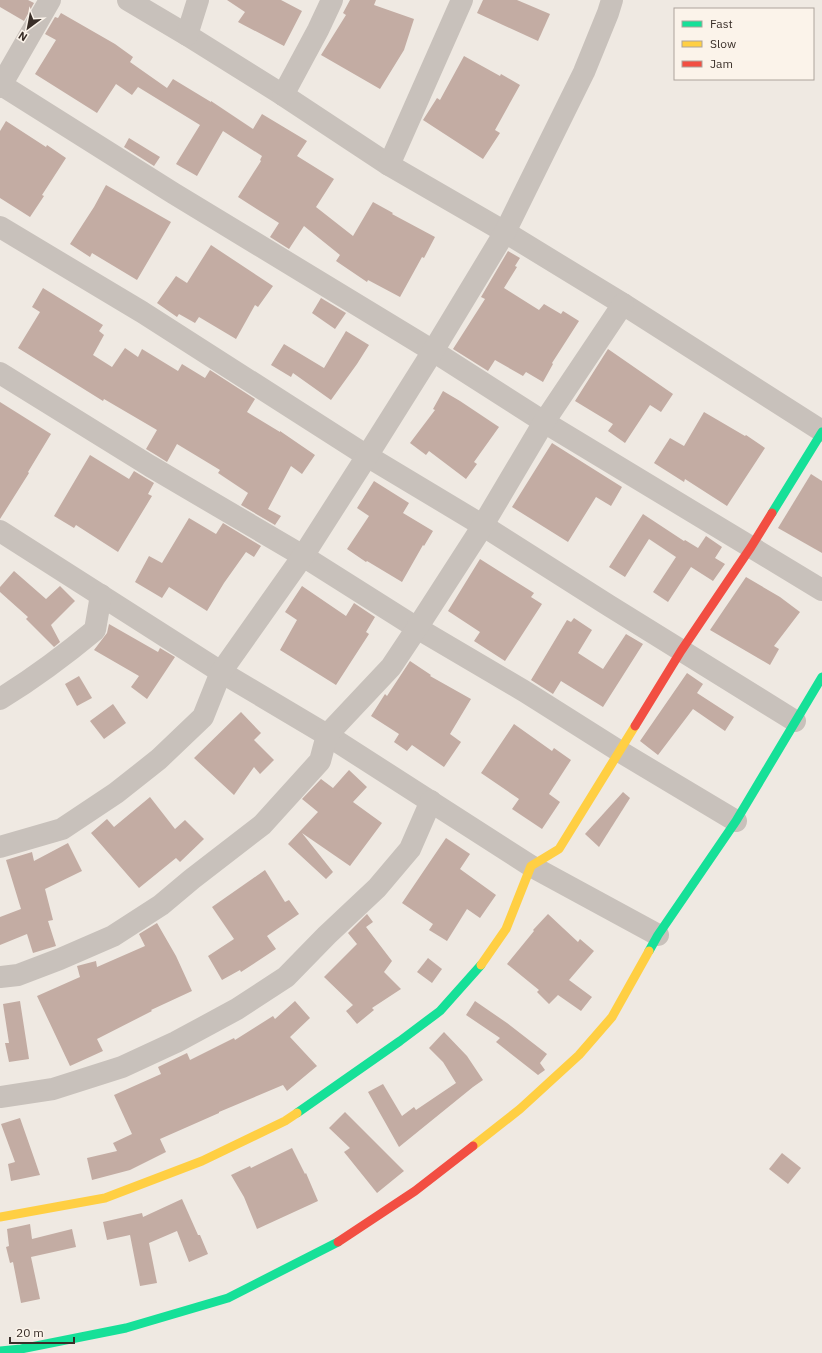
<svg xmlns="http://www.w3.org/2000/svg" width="822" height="1353" font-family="'IBM Plex Sans',sans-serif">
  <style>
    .building { fill: #c3aca3 }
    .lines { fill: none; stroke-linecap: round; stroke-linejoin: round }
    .street { stroke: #c8c1bb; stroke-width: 22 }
    .fast { stroke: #16e098; stroke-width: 9 }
    .slow { stroke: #ffcf43; stroke-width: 9 }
    .jam { stroke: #f24e42; stroke-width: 9 }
  </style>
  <rect width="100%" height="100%" fill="#efe9e2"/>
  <g class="building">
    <path d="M 0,0 L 28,0 L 34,3 L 24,21 L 0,7 Z"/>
    <path d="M 227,0 L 281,0 L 302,11 L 284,46 L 238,22 L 245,12 Z"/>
    <path d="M 350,0 L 376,0 L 374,5 L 414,19 L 404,50 L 380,89 L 321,55 L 346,15 L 343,13 Z"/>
    <path d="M 483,0 L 517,0 L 550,14 L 538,41 L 477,13 Z"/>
    <path d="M 61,13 L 115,44 L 133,57 L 130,62 L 167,88 L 173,79 L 211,102 L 211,101 L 253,129 L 262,114 L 307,141 L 297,156 L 334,179 L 316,207 L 353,236 L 373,202 L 393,213 L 392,214 L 435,237 L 424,258 L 422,257 L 400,297 L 368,280 L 367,282 L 336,261 L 340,255 L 304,226 L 289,249 L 270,237 L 279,223 L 238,197 L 261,161 L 260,160 L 262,156 L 223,131 L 197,176 L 176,164 L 200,125 L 138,87 L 132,95 L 116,84 L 97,113 L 35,74 L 56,40 L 45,34 L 55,17 L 58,18 Z"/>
    <path d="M 464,56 L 500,76 L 501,74 L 520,85 L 495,130 L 500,133 L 483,159 L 423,120 L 437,98 L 440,100 Z"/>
    <path d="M 6,121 L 46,147 L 47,145 L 66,158 L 42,195 L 44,196 L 30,217 L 0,198 L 0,131 Z"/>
    <path d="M 129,138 L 160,157 L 154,166 L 124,147 Z"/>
    <path d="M 106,185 L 171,222 L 137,280 L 92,253 L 90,257 L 70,244 L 94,207 Z"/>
    <path d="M 211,245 L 273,286 L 258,307 L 255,305 L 236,339 L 199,317 L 195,323 L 179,314 L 177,317 L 157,303 L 176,276 L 187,283 Z"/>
    <path d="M 508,251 L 520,258 L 515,266 L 517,267 L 504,288 L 539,310 L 544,304 L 561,314 L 563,311 L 579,321 L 552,363 L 553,364 L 543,382 L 526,372 L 523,376 L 495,360 L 488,371 L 453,349 L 485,299 L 481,297 Z"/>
    <path d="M 43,288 L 103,325 L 99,331 L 104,335 L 93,355 L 112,367 L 125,348 L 138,357 L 142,349 L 178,371 L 182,364 L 205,378 L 210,370 L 255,399 L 247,412 L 280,432 L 280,431 L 315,455 L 302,474 L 291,466 L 268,509 L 281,516 L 275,525 L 241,505 L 248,493 L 218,473 L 220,470 L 177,444 L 167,462 L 156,455 L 146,449 L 157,430 L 104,399 L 103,401 L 18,348 L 40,312 L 32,307 Z"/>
    <path d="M 321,298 L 346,313 L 335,329 L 312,313 Z"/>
    <path d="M 346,331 L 369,345 L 357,364 L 331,400 L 293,373 L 291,377 L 271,365 L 284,344 L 324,368 Z"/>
    <path d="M 608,349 L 673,394 L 661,412 L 650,405 L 625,443 L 608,431 L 613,424 L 575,401 Z"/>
    <path d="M 443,391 L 460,401 L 499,427 L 474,462 L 477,464 L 466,479 L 429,451 L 426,455 L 410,443 L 435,410 L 433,409 Z"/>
    <path d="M 0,402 L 51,434 L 28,472 L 29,473 L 0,519 Z"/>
    <path d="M 704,412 L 745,436 L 746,435 L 765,448 L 727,506 L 685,479 L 684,482 L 654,463 L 670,438 L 684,446 Z"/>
    <path d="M 552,443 L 622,487 L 611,506 L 596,497 L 568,542 L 512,507 Z"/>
    <path d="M 90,455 L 129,479 L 134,471 L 154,483 L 148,494 L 152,496 L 118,552 L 76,525 L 74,528 L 54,516 Z"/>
    <path d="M 811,474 L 822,481 L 822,553 L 778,528 Z"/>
    <path d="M 374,481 L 409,503 L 403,513 L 433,531 L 424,546 L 423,545 L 402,582 L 367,561 L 366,562 L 347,549 L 369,516 L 357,508 Z"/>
    <path d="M 643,514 L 684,541 L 685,540 L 698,548 L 706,536 L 722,547 L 715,558 L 725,564 L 713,581 L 691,567 L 668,602 L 653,592 L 676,557 L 649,539 L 625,577 L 609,567 Z"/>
    <path d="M 189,518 L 216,534 L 223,523 L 261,546 L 254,557 L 246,552 L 224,583 L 207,611 L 169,587 L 162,598 L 135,582 L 149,556 L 162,563 Z"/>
    <path d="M 480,559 L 534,593 L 531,597 L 542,604 L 505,661 L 474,641 L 480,632 L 448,611 Z"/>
    <path d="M 14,571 L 46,599 L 60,586 L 75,601 L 51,625 L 60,642 L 54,647 L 26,619 L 28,617 L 0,592 L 0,587 Z"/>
    <path d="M 746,577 L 780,597 L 800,612 L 774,646 L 779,649 L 770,665 L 710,630 Z"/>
    <path d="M 302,586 L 346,616 L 354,603 L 375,617 L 366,632 L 369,634 L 336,685 L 280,650 L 297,620 L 285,612 Z"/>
    <path d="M 574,618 L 592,630 L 578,653 L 603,669 L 626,634 L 643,644 L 603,707 L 561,681 L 553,694 L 531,680 L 567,620 L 571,622 Z"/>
    <path d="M 109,624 L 158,652 L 160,648 L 175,657 L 147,699 L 131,687 L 139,676 L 94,650 L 107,633 Z"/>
    <path d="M 410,661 L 431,675 L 430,676 L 471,699 L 450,734 L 461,742 L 444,767 L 412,745 L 407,751 L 394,742 L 399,734 L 371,716 L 385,694 L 387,696 Z"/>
    <path d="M 687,673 L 703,684 L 697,693 L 734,717 L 725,731 L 693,709 L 658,755 L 640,741 Z"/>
    <path d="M 79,676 L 92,698 L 77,706 L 65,684 Z"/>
    <path d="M 113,704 L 126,723 L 104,739 L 90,721 Z"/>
    <path d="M 241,712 L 261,733 L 254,740 L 274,760 L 260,774 L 254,767 L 234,795 L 194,758 Z"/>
    <path d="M 514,724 L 552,751 L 554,748 L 571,760 L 549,794 L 560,802 L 542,829 L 512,809 L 519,799 L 481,773 Z"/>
    <path d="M 349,770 L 367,787 L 353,802 L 382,823 L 350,866 L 302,833 L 333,872 L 326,879 L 288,844 L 318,812 L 302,799 L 321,779 L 333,788 Z"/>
    <path d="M 623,792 L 630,798 L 599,847 L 585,834 Z"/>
    <path d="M 150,797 L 175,829 L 185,820 L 204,839 L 180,862 L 176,858 L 139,888 L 91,833 L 107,819 L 114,827 Z"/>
    <path d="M 446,838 L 470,854 L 460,869 L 496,895 L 480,918 L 467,909 L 447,941 L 429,930 L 433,924 L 402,903 Z"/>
    <path d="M 68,843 L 82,871 L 45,889 L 53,920 L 48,921 L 56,946 L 33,953 L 27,934 L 0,945 L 0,917 L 21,909 L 6,860 L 32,852 L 34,861 Z"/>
    <path d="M 265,870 L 285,902 L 289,900 L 299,914 L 267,936 L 276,949 L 241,972 L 240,970 L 222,980 L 208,956 L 234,939 L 212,907 Z"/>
    <path d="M 367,914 L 373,922 L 366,927 L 392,961 L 384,972 L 401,989 L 372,1008 L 374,1010 L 357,1024 L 346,1011 L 353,1005 L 324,977 L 357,944 L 348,933 Z"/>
    <path d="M 548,914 L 578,942 L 580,939 L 594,951 L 569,980 L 592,997 L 581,1011 L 558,995 L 549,1004 L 537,992 L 539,990 L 507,964 L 534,931 L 533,930 Z"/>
    <path d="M 157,923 L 176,956 L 192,991 L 151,1010 L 152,1011 L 97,1039 L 103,1051 L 70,1066 L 37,996 L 80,977 L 77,966 L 96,961 L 97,967 L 145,946 L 139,934 Z"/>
    <path d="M 428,958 L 442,969 L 432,983 L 417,972 Z"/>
    <path d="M 20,1001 L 29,1059 L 9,1062 L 5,1043 L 9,1043 L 3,1004 Z"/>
    <path d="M 295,1001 L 310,1018 L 290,1037 L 317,1066 L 287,1091 L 283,1085 L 219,1112 L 219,1113 L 160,1139 L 166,1152 L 130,1170 L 92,1180 L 87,1158 L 117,1151 L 113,1143 L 132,1134 L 114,1095 L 161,1074 L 158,1067 L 187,1053 L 190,1060 L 234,1038 L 235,1040 L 273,1016 L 275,1019 Z"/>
    <path d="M 475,1001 L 507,1023 L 547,1054 L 540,1063 L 545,1070 L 538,1075 L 496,1042 L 500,1038 L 466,1015 Z"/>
    <path d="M 444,1032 L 467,1056 L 483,1080 L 473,1087 L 399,1147 L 368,1092 L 383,1084 L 402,1116 L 414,1107 L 416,1110 L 456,1083 L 443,1062 L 429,1048 Z"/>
    <path d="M 345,1112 L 404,1171 L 377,1193 L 344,1152 L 350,1148 L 329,1128 Z"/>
    <path d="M 20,1118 L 40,1175 L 11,1181 L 8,1164 L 15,1162 L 1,1124 Z"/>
    <path d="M 292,1148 L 305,1174 L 306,1173 L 318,1201 L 257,1229 L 244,1197 L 231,1175 L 250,1166 L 251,1168 Z"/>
    <path d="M 782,1153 L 801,1168 L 788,1184 L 769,1169 Z"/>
    <path d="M 182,1199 L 198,1235 L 200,1235 L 208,1254 L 189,1262 L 177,1231 L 149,1243 L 157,1283 L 140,1286 L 130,1235 L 107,1240 L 103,1222 L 142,1213 L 143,1217 Z"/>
    <path d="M 30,1224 L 32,1239 L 72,1229 L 76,1247 L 31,1257 L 40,1299 L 21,1303 L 13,1262 L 10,1263 L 6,1247 L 9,1246 L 7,1229 Z"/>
  </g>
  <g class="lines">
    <g class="street">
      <path d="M 128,0 L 187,35 L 283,95 L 389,165 L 505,232 L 623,304 L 822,431"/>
      <path d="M 187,35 L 198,0"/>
      <path d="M 0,84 L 173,193 L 433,351 L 544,422 L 822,590"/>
      <path d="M 0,87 L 50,0"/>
      <path d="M 283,95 L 318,30 L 332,0"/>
      <path d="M 389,165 L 462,0"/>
      <path d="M 0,227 L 142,312 L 367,456 L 482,525 L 608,605 L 795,721"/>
      <path d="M 0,373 L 150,466 L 303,556 L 417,628 L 524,691 L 619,751 L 736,821"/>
      <path d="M 0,531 L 221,672 L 327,735 L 531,866 L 658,935"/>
      <path d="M 0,699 C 34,678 65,655 95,630 L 101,595"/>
      <path d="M 0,847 L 62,829 L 116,793 L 159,759 L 203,717 L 221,672 L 303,556 L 367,456 L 433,351 L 505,232 L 584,72 L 608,13 L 612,0"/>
      <path d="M 0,977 L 18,975 L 60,959 L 113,936 L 161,905 L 192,879 L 262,825 L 320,761 L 327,735 L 391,667 L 417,628 L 477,535 L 544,422 L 623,304"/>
      <path d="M 0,1097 L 53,1089 L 122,1067 L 176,1042 L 237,1009 L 286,977 L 327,935 L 377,888 L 410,849 L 431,801"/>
    </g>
    <g class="fast">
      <path d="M 772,513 L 822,432"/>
      <path d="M 649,951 L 658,935 L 736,821 L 822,677"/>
      <path d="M 297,1113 L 400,1041 L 440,1011 L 481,965"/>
      <path d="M 0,1351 L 21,1349 L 126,1328 L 228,1298 L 338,1242"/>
    </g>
    <g class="slow">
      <path d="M 481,965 L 506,929 L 531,866 L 559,849 L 635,726"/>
      <path d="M 473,1146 L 520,1109 L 579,1055 L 612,1017 L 649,951"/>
      <path d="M 0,1217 L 105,1198 L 202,1161 L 285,1121 L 297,1113"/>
    </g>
    <g class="jam">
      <path d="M 635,726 L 681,651 L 751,547 L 772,513"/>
      <path d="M 338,1242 L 415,1191 L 473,1146"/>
    </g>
  </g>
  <rect x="674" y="8" width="140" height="72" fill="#fbf3ea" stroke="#ada49c"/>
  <rect x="682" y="21" width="20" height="6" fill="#16e098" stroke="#ada49c"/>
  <text x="710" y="28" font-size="12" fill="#392e28">Fast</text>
  <rect x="682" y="41" width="20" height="6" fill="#ffcf43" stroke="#ada49c"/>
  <text x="710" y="48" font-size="12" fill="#392e28">Slow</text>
  <rect x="682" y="61" width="20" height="6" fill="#f24e42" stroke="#ada49c"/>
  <text x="710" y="68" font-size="12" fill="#392e28">Jam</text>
  <g transform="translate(28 28) rotate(212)" stroke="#fbf3ea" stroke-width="3" paint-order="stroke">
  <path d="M0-3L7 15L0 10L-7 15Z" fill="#392e28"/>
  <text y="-6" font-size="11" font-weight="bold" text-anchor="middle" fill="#392e28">N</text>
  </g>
  <path d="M10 1337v6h64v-6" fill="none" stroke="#392e28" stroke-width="2"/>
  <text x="16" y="1337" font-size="12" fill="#392e28" stroke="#fbf3ea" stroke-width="3" paint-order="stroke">20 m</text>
</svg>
